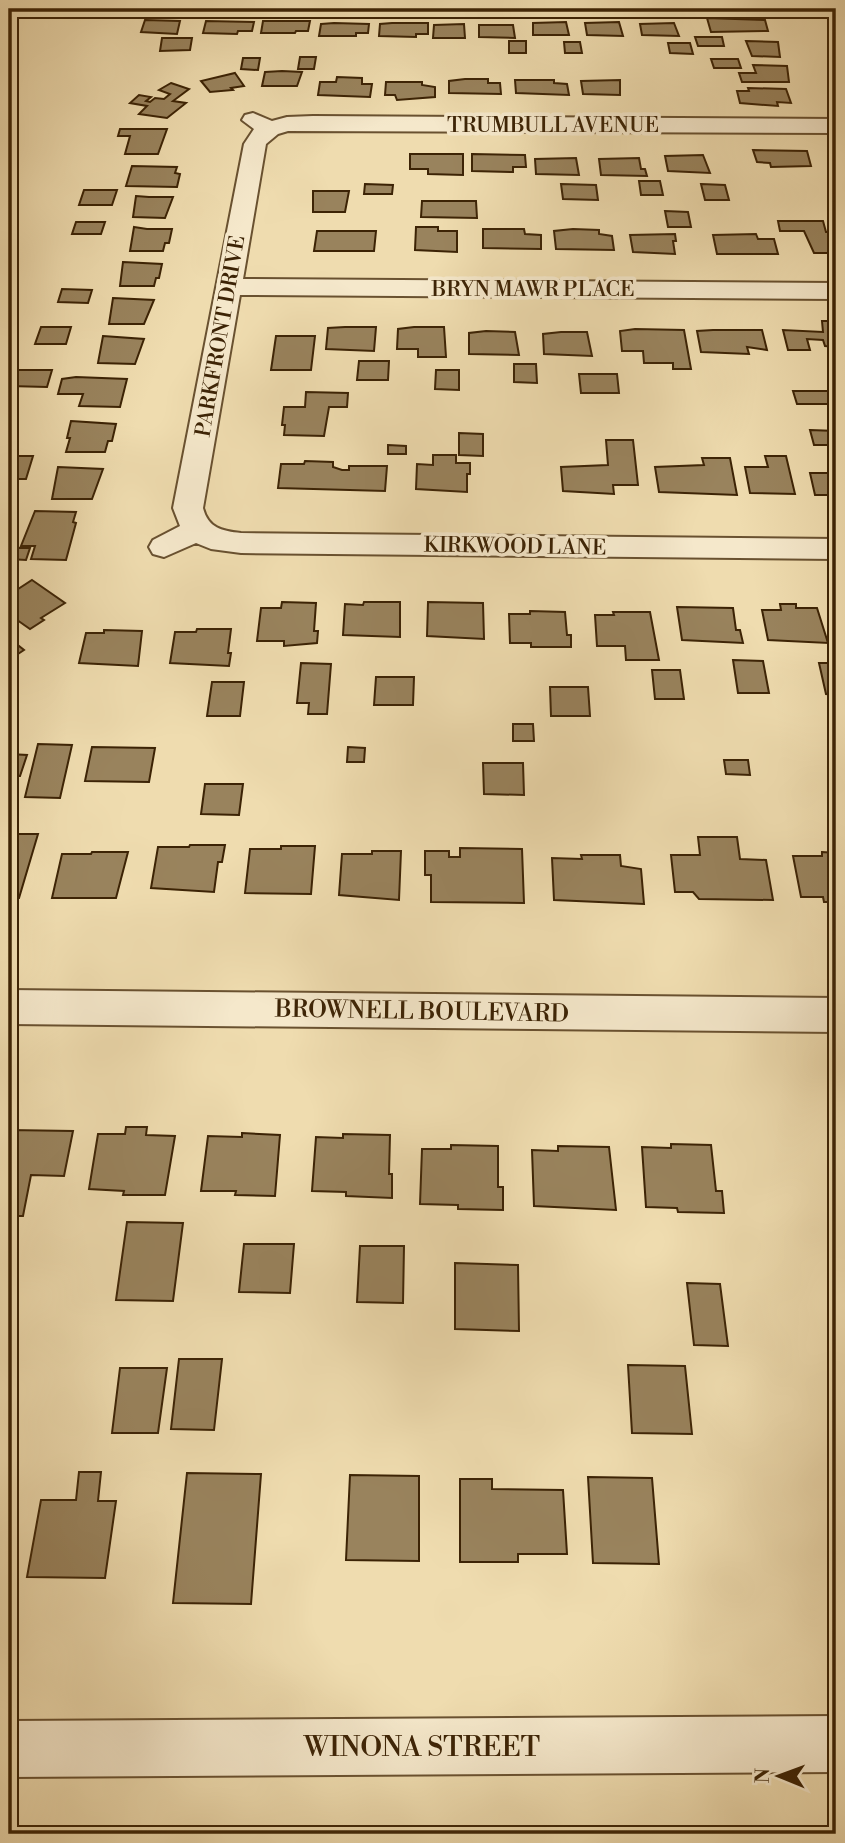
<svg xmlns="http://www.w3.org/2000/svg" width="845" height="1843" font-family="'Libre Bodoni',serif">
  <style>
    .building { fill: #99835d; stroke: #3c2305; stroke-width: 2 }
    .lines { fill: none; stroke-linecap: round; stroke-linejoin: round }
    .minor-casing { stroke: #695130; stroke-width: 4 }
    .minor { fill: #f5e8cb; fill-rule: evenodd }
    .labels { text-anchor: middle; stroke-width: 7; stroke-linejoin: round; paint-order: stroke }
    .far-street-label { font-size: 21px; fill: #3c2305; stroke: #f5e8cb }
    .street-label { font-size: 24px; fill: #3c2305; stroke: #f5e8cb }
    .near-street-label { font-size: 28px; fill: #3c2305; stroke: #f5e8cb }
  </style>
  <rect width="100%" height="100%" fill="#efdcaf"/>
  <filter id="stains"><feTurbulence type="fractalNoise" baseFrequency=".00286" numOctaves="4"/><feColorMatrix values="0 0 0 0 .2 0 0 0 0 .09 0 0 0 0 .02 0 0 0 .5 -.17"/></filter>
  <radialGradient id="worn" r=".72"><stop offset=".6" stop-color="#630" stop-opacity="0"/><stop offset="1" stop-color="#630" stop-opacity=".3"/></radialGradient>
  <g class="building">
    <path d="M 707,18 L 765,20 L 768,31 L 711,32 Z"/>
    <path d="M 145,20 L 180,21 L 177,34 L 141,32 Z"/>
    <path d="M 206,21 L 254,22 L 252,31 L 238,31 L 237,34 L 203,33 Z"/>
    <path d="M 263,21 L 310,21 L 308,31 L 296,31 L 295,33 L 261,33 Z"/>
    <path d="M 566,22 L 569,35 L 533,35 L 533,23 Z"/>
    <path d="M 619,22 L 623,36 L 587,35 L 585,23 Z"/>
    <path d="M 392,23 L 428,23 L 428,34 L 416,34 L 416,37 L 379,36 L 380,24 Z"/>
    <path d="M 674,23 L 679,36 L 642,35 L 640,24 Z"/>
    <path d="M 321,24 L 334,23 L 369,24 L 368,33 L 356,33 L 356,36 L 319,36 Z"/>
    <path d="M 464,24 L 465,38 L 433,38 L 434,25 Z"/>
    <path d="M 479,25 L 513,25 L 515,38 L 479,37 Z"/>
    <path d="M 695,37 L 722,37 L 724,46 L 698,46 Z"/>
    <path d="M 162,38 L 192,38 L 190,50 L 160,51 Z"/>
    <rect x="509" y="41" width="17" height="12"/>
    <path d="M 746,41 L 778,42 L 780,57 L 752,56 Z"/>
    <path d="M 564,42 L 580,42 L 582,53 L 565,53 Z"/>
    <path d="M 668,43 L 690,43 L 693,54 L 670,53 Z"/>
    <path d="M 300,57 L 316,57 L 314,69 L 298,69 Z"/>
    <path d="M 243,58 L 260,58 L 258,70 L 241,69 Z"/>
    <path d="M 711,59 L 738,59 L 741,68 L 714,68 Z"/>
    <path d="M 753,65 L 787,66 L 789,82 L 742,82 L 739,73 L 756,73 Z"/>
    <path d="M 265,72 L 282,71 L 302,72 L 297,86 L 262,86 Z"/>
    <path d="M 235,73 L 244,86 L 231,88 L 233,90 L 210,92 L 201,81 Z"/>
    <path d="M 337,77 L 362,78 L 362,84 L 372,84 L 370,97 L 318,95 L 320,82 L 336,82 Z"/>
    <path d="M 465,79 L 488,79 L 488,83 L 500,83 L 501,94 L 449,93 L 449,81 Z"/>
    <path d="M 515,80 L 554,80 L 554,83 L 567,84 L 569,95 L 516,93 Z"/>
    <path d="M 620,80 L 620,95 L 583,94 L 581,81 Z"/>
    <path d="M 386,82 L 422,82 L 422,85 L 435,87 L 435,97 L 397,100 L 395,95 L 385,95 Z"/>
    <path d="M 171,83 L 189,89 L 173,101 L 186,103 L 167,118 L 139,114 L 147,106 L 130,103 L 139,95 L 151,97 L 146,101 L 150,102 L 155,98 L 164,99 L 170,94 L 159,90 Z"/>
    <path d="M 748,88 L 786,89 L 791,103 L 777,102 L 778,106 L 740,103 L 737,91 L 749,91 Z"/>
    <path d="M 120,129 L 167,129 L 158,154 L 125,154 L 130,136 L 118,136 Z"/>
    <path d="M 753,150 L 807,151 L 811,166 L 771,167 L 770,163 L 757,162 Z"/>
    <path d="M 410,154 L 463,154 L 463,175 L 428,174 L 428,169 L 410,169 Z"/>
    <path d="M 472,154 L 525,155 L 526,167 L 513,167 L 513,172 L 472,171 Z"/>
    <path d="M 703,155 L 710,173 L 668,171 L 665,156 Z"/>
    <path d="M 576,158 L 579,175 L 536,174 L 535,159 Z"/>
    <path d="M 639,158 L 641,169 L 645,169 L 647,176 L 601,175 L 599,159 Z"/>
    <path d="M 132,166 L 177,167 L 175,173 L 180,174 L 177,187 L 126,186 Z"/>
    <path d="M 639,181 L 660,181 L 663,195 L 641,195 Z"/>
    <path d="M 365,184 L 393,185 L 392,194 L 364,194 Z"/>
    <path d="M 561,184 L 596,185 L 598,200 L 563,199 Z"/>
    <path d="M 701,184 L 725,185 L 729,200 L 705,200 Z"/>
    <path d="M 84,190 L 117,190 L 112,205 L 79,205 Z"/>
    <path d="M 313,191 L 349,191 L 345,212 L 313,212 Z"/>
    <path d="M 136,196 L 149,197 L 173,197 L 165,218 L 133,217 Z"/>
    <path d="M 422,201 L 476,201 L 477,218 L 421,217 Z"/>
    <path d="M 665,211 L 688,212 L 691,227 L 668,227 Z"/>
    <path d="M 778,221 L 823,221 L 826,232 L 836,232 L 836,253 L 814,253 L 804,231 L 780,231 Z"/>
    <path d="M 76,222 L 105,222 L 101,234 L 72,234 Z"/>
    <path d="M 134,227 L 147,229 L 172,229 L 169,243 L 165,243 L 163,251 L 130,251 Z"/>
    <path d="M 416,227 L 438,227 L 438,231 L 457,231 L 457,252 L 415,250 Z"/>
    <path d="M 483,229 L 524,229 L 525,234 L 541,235 L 541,249 L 483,248 Z"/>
    <path d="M 573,229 L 599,230 L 599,234 L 612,236 L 614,250 L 556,249 L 554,231 Z"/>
    <path d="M 317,231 L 376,231 L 374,251 L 314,251 Z"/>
    <path d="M 675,234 L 676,241 L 673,241 L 675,254 L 633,252 L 630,235 Z"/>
    <path d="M 756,234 L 758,239 L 774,239 L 778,254 L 717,254 L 713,235 Z"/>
    <path d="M 123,262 L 162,264 L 159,278 L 156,278 L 154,286 L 120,286 Z"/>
    <path d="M 62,289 L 92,290 L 88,303 L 58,302 Z"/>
    <path d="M 113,298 L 154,300 L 144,324 L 109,324 Z"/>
    <path d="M 822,321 L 836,321 L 836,347 L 825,346 L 823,340 L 807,339 L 810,350 L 788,350 L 783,330 L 823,332 Z"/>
    <path d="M 41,327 L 71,327 L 66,344 L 35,344 Z"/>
    <path d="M 345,327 L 376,327 L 374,351 L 326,349 L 328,328 Z"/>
    <path d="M 414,327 L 444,327 L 446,357 L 418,357 L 418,349 L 397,349 L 398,329 Z"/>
    <path d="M 635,329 L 684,330 L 691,369 L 673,369 L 673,363 L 644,363 L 643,351 L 622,351 L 620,331 Z"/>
    <path d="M 713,330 L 762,330 L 767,350 L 747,347 L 749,354 L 701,352 L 697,331 Z"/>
    <path d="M 486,331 L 515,332 L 519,355 L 469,354 L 469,333 Z"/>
    <path d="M 561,332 L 587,332 L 592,356 L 544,354 L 543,334 Z"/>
    <path d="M 103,336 L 144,339 L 135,364 L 98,363 Z"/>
    <path d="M 276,336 L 315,336 L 311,370 L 271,370 Z"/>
    <path d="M 359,361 L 389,361 L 388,380 L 357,380 Z"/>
    <path d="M 514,364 L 536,364 L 537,383 L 514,382 Z"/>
    <path d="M 9,370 L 52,370 L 47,387 L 9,386 Z"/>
    <path d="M 436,370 L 459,370 L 459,390 L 435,389 Z"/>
    <path d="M 579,374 L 617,374 L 619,393 L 581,393 Z"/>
    <path d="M 76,377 L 127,379 L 120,407 L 79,406 L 83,394 L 58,394 L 62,379 Z"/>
    <path d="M 793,391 L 830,391 L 834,404 L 797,404 Z"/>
    <path d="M 306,392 L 348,393 L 347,407 L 329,407 L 324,436 L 284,435 L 285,425 L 282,425 L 284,407 L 305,407 Z"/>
    <path d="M 71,421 L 116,424 L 112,441 L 108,441 L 105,452 L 66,452 L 70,438 L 67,438 Z"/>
    <path d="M 810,430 L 836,431 L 836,445 L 814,445 Z"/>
    <path d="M 459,433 L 483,434 L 483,456 L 459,455 Z"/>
    <path d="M 606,440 L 633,440 L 638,485 L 613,485 L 614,494 L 563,491 L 561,467 L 608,465 Z"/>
    <path d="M 388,445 L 406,446 L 406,454 L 388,454 Z"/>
    <path d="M 433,455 L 456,455 L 456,463 L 470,463 L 470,474 L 467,474 L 467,492 L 416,489 L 417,464 L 433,465 Z"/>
    <path d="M 9,456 L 33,456 L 26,479 L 9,479 Z"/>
    <path d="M 765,456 L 786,456 L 795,494 L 750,493 L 745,467 L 768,467 Z"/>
    <path d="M 702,458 L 730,458 L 737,495 L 659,492 L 655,467 L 704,465 Z"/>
    <path d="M 305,461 L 333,462 L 333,467 L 342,470 L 349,470 L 349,466 L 387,466 L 385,491 L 278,488 L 281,464 L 304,464 Z"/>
    <path d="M 58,467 L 103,469 L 92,499 L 52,499 Z"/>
    <path d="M 810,473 L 836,473 L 836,495 L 815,495 Z"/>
    <path d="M 35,511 L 76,512 L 73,522 L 76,523 L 66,560 L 31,559 L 35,546 L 21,546 Z"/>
    <path d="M 9,548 L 30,548 L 26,560 L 9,559 Z"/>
    <path d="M 32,580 L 65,603 L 41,618 L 44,620 L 30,629 L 10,615 L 12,614 L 9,611 L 9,595 Z"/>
    <path d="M 282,602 L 316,603 L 314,631 L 318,631 L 317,643 L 284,646 L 284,641 L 257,641 L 261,608 L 281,608 Z"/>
    <path d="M 364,602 L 400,602 L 400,637 L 343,635 L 345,604 L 363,605 Z"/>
    <path d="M 428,602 L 483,603 L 484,639 L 427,636 Z"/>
    <path d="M 780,604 L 796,604 L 796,608 L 817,608 L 828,643 L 768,640 L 762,610 L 781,610 Z"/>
    <path d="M 677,607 L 733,608 L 736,630 L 740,630 L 743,643 L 682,640 Z"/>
    <path d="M 530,611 L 565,612 L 567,635 L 571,635 L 571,647 L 531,647 L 531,643 L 510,643 L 509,614 L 530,614 Z"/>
    <path d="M 613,612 L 650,612 L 659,660 L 626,660 L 625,646 L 597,646 L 595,615 L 614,615 Z"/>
    <path d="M 197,629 L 231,629 L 228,653 L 231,653 L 229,666 L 170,663 L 175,632 L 196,632 Z"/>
    <path d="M 104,630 L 142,631 L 138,666 L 79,663 L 86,633 L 104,633 Z"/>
    <path d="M 9,638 L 24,650 L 9,660 Z"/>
    <path d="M 733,660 L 763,661 L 769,693 L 738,693 Z"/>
    <path d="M 301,663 L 331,664 L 327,714 L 308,714 L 309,703 L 297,703 Z"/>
    <path d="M 819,663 L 836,663 L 836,695 L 826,694 Z"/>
    <path d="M 652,670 L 680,670 L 684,699 L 655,699 Z"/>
    <path d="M 376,677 L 414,677 L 413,705 L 374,705 Z"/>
    <path d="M 212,682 L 244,682 L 240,716 L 207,716 Z"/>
    <path d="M 550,687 L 588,687 L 590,716 L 551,716 Z"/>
    <path d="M 513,724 L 533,724 L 534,741 L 513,741 Z"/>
    <path d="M 38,744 L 72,745 L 60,798 L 25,797 Z"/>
    <path d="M 92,747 L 155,748 L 149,782 L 85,781 Z"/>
    <path d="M 348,747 L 365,748 L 364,762 L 347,762 Z"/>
    <path d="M 9,754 L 27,755 L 20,776 L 9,776 Z"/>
    <path d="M 724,760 L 748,760 L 750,775 L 726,774 Z"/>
    <path d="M 483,763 L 523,763 L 524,795 L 484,794 Z"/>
    <path d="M 205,784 L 243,784 L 239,815 L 201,814 Z"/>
    <path d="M 9,834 L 38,834 L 19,898 L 9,898 Z"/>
    <path d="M 698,837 L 737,837 L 740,859 L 766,860 L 773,900 L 699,899 L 693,892 L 675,892 L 671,855 L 700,855 Z"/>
    <path d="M 190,845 L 225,845 L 222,862 L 218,862 L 214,892 L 151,888 L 158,847 L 189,847 Z"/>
    <path d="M 281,846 L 315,846 L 311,894 L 245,893 L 250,849 L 281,849 Z"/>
    <path d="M 460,848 L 522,849 L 524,903 L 431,902 L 431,875 L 425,875 L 425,851 L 449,851 L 449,857 L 460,857 Z"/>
    <path d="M 372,851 L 401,851 L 399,900 L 339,895 L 342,854 L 372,854 Z"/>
    <path d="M 92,852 L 128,852 L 116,898 L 52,898 L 62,854 L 91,854 Z"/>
    <path d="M 822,852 L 836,853 L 836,902 L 824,902 L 823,897 L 801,897 L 793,856 L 822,856 Z"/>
    <path d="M 581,855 L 620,855 L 621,866 L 641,869 L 644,904 L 554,900 L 552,858 L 582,859 Z"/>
    <path d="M 126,1127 L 147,1127 L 146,1135 L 175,1136 L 165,1195 L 123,1195 L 124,1191 L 89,1189 L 98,1134 L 125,1134 Z"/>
    <path d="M 9,1130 L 73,1131 L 64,1176 L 31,1175 L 23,1216 L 9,1216 Z"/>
    <path d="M 242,1133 L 280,1135 L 275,1196 L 235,1195 L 236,1191 L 201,1191 L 208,1136 L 242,1137 Z"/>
    <path d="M 343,1134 L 390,1135 L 389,1174 L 392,1174 L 392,1198 L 346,1196 L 346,1192 L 312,1191 L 316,1137 L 343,1138 Z"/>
    <path d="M 671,1144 L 711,1145 L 716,1191 L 722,1191 L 724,1213 L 678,1212 L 677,1208 L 646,1207 L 642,1147 L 671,1148 Z"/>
    <path d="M 451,1145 L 498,1146 L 498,1187 L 503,1187 L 503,1210 L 458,1209 L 458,1205 L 420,1204 L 422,1149 L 451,1149 Z"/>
    <path d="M 558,1146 L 609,1147 L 616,1210 L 534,1206 L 532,1150 L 558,1151 Z"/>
    <path d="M 127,1222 L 183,1223 L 173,1301 L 116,1300 Z"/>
    <path d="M 244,1244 L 294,1244 L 290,1293 L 239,1292 Z"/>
    <path d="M 360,1246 L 404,1246 L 403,1303 L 357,1302 Z"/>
    <path d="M 455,1263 L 518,1265 L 519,1331 L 455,1329 Z"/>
    <path d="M 687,1283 L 720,1284 L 728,1346 L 694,1345 Z"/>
    <path d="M 179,1359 L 222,1359 L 214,1430 L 171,1429 Z"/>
    <path d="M 628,1365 L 685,1366 L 692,1434 L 632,1433 Z"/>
    <path d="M 120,1368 L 167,1368 L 158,1433 L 112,1433 Z"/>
    <path d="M 79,1472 L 101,1472 L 98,1501 L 116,1501 L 105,1578 L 27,1577 L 41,1500 L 76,1500 Z"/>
    <path d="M 187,1473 L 261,1474 L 251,1604 L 173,1603 Z"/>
    <path d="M 350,1475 L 419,1476 L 419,1561 L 346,1560 Z"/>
    <path d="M 588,1477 L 652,1478 L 659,1564 L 593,1563 Z"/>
    <path d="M 460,1479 L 492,1479 L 492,1489 L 563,1490 L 567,1554 L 518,1554 L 518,1562 L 460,1562 Z"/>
  </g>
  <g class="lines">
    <defs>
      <g id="minor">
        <path d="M 253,113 L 272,121 L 287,117 L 313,116 L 836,119 L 836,133 L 288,131 L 278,134 L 266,144 L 243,279 L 836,283 L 836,299 L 240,295 L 203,508 C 208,528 222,531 241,533 L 836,539 L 836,559 L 241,553 L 211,549 L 196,543 L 164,557 L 153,554 L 149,547 L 153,540 L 180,526 L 173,508 L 244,144 L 254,129 L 242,120 L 245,115 Z"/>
        <path d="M 9,990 L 836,998 L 836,1032 L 9,1024 Z"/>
        <path d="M 836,1716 L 836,1772 L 9,1777 L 9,1721 Z"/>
      </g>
    </defs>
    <use href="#minor" class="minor-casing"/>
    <use href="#minor" class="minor"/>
  </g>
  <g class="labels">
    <g class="far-street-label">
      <text x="553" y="132">TRUMBULL AVENUE</text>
      <text x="533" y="296">BRYN MAWR PLACE</text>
      <text transform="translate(220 336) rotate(-80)" y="7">PARKFRONT DRIVE</text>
      <text transform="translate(515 546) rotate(1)" y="7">KIRKWOOD LANE</text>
    </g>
    <g class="street-label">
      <text transform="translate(422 1011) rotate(1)" y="8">BROWNELL BOULEVARD</text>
    </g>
    <g class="near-street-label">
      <text x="422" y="1756">WINONA STREET</text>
    </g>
  </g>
  <rect width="845" height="1843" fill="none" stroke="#efdcaf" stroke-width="35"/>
  <rect x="10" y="10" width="824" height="1822" fill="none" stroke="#3c2305" stroke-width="3.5"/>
  <rect x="18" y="18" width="810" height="1808" fill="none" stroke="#3c2305" stroke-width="2"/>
  <g transform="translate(779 1776) rotate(271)" stroke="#f5e8cb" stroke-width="5" paint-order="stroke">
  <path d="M0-5L12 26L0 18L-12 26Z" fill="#3c2305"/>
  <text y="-10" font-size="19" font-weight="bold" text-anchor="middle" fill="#3c2305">N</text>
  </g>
  <rect width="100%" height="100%" filter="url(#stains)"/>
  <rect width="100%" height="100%" fill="url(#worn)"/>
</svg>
